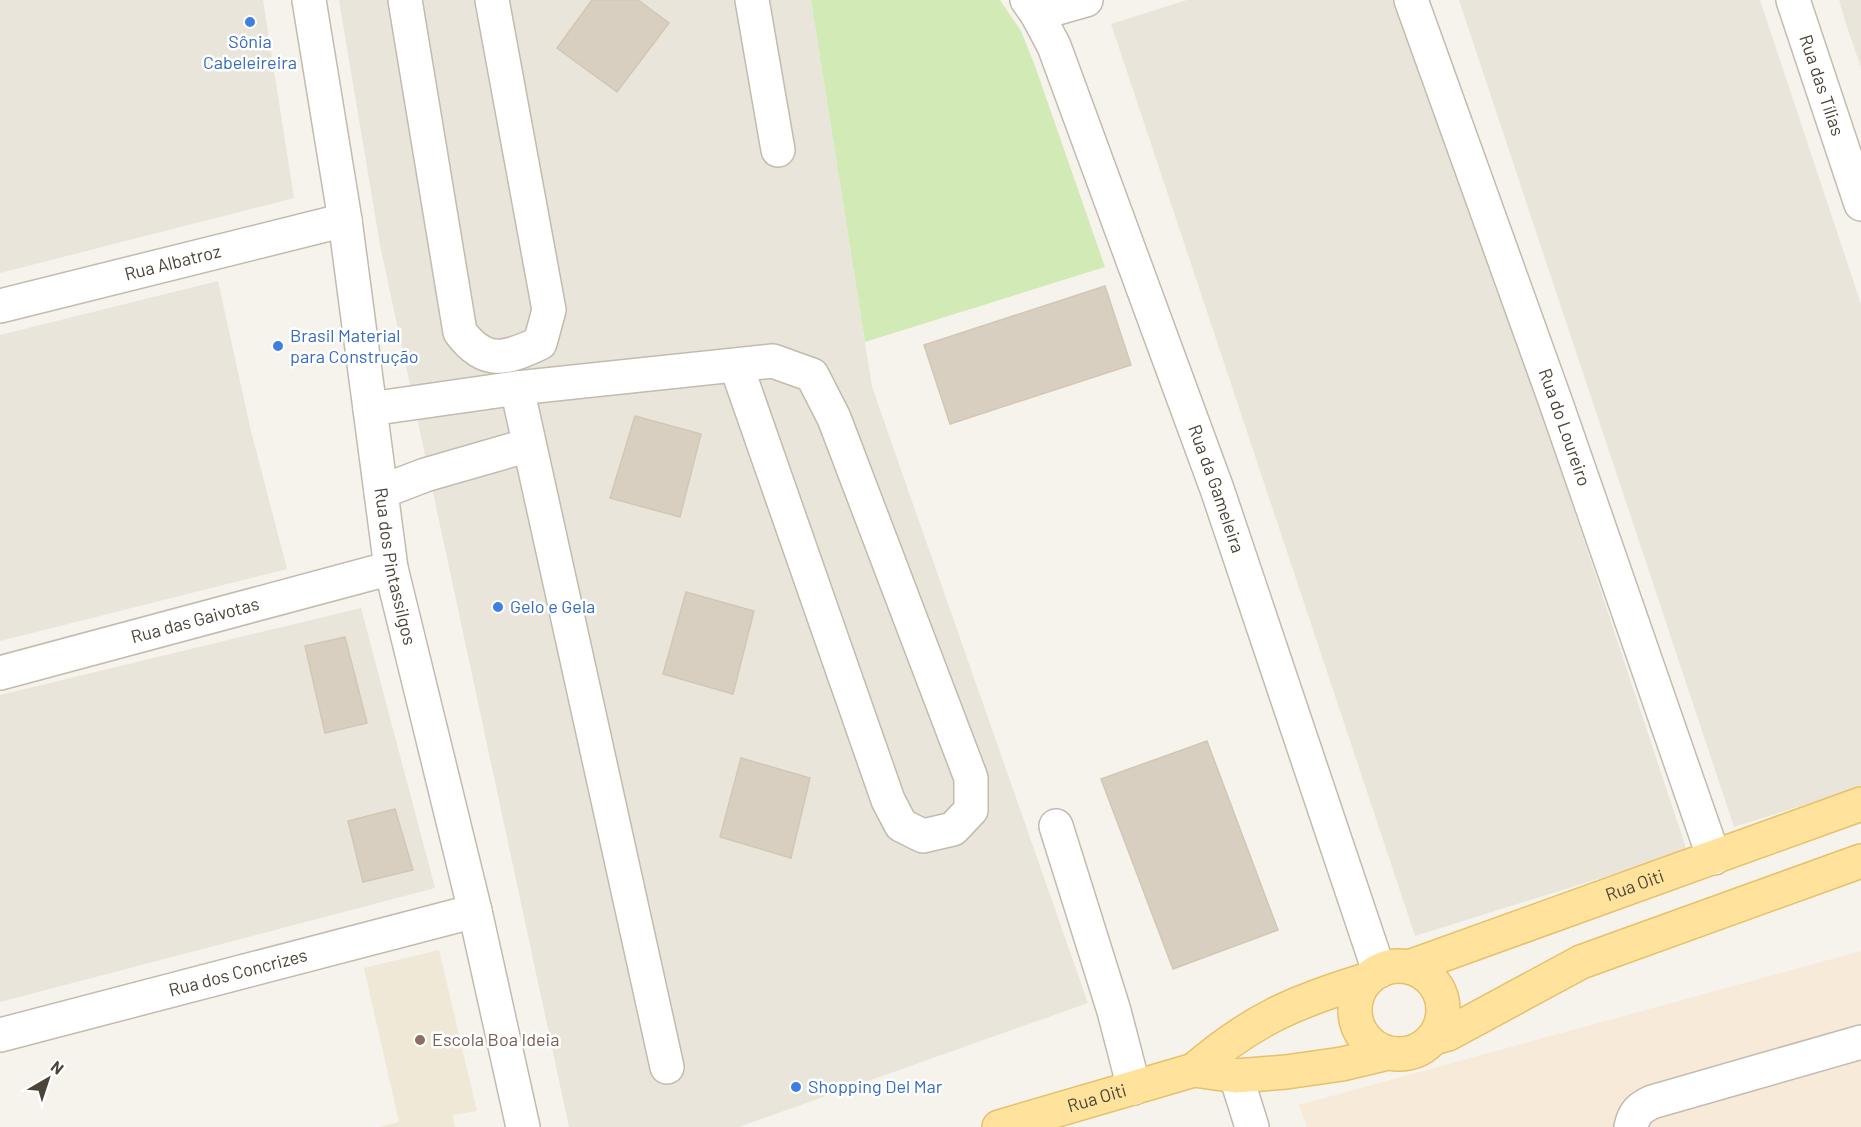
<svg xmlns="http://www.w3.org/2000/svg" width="1861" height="1127" font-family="Barlow,sans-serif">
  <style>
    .residential { fill: #eae5da }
    .commercial { fill: #f7ead8 }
    .education { fill: #efe8d6 }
    .green { fill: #d2eab5 }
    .building { fill: #d8cfc1; stroke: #d3c7b4; stroke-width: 1.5 }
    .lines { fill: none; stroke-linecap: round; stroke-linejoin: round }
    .minor-casing { stroke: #c2bbae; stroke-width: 36 }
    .major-casing { stroke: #e6c16a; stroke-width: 36 }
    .minor { stroke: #fff; stroke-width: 33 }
    .major { stroke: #ffe39c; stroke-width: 33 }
    .shop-dot { fill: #3f7fe0; stroke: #fff; stroke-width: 2 }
    .education-dot { fill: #8d6e63; stroke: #fff; stroke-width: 2 }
    .labels { text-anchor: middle; stroke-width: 5; stroke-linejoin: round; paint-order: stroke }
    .shop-label { font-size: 18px; fill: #366cbe; stroke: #fff; text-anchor: start }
    .street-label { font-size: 18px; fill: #4b4439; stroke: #fff }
    .education-label { font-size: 18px; fill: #785e54; stroke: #fff; text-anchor: start }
  </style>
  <rect width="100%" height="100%" fill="#f6f3ec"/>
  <g class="residential">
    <path d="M 0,0 L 263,0 L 294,198 L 0,273 Z"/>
    <path d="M 339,0 L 811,0 L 872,387 L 1088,1003 L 739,1127 L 569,1127 L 380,245 Z"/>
    <path d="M 1187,0 L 1405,0 L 1687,851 L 1415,936 L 1111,24 Z"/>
    <path d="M 1459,0 L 1760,0 L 1861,304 L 1861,787 L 1734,827 Z"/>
    <path d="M 1839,0 L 1861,0 L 1861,67 L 1846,24 Z"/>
    <path d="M 218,281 L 251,431 L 287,569 L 0,641 L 0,335 Z"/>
    <path d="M 361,608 L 435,888 L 0,1002 L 0,695 Z"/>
  </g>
  <path class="commercial" d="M 1861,951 L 1861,1127 L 1307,1127 L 1299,1105 Z"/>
  <path class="education" d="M 439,950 L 477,1111 L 453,1115 L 455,1127 L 378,1127 L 399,1122 L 364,968 Z"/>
  <path class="green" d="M 811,0 L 1000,0 L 1021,31 L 1035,66 L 1105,267 L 865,342 Z"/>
  <g class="building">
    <path d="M 592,0 L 638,0 L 669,23 L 617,92 L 557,48 Z"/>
    <path d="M 1105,286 L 1131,365 L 950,424 L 924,345 Z"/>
    <path d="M 635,416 L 701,434 L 680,517 L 610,498 Z"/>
    <path d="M 686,592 L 754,611 L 733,694 L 663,674 Z"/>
    <path d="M 345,637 L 367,723 L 325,733 L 305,646 Z"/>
    <path d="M 1207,741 L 1278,930 L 1173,969 L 1101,779 Z"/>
    <path d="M 741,758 L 810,778 L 791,858 L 720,837 Z"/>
    <path d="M 395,809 L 413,870 L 363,882 L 348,821 Z"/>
  </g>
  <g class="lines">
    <defs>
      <g id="minor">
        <path id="s1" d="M 309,0 L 345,220 L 391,568 L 475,911 L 523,1127"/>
        <path d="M 405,0 L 460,332 C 485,366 506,359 540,343 L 549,310 L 492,0"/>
        <path d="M 752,0 L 778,150"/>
        <path id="s2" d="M 1027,0 L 1037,14 L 1054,46 L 1217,489 L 1379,971"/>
        <path id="s3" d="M 1411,0 L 1556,403 L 1714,858"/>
        <path id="s4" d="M 1793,0 L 1861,204"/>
        <path d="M 1037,14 L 1086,0"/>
        <path id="s5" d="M 0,306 L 345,220"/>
        <path d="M 517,388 L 667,1067"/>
        <path d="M 370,409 L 517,388 L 773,361 L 812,375 L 834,418 L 971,778 L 971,810 L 953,829 L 923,836 L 901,825 L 888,800 L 736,365"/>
        <path d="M 381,492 L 425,475 L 529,445"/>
        <path id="s6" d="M 0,673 L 391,568"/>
        <path d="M 1056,826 L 1114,1011 L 1134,1088"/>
        <path id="s7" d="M 0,1035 L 475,911"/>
        <path d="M 1236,1076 L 1252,1127"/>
        <path d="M 1631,1127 C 1634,1113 1639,1108 1652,1102 L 1861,1042"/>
      </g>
      <g id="major">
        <circle cx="1399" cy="1010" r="44"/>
        <path id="s8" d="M 1409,967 L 1861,804"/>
        <path d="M 1434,1038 L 1448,1034 L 1581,962 L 1861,861"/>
        <path d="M 1194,1070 C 1252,1020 1294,1002 1366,980"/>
        <path id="s9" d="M 999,1127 L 1194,1070 L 1236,1076 L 1286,1072 L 1342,1064 L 1388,1053"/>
      </g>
    </defs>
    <use href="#minor" class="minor-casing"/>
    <use href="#major" class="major-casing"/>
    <use href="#minor" class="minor"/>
    <use href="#major" class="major"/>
  </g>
  <g class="shop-dot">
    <circle cx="250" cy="22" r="6"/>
    <circle cx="278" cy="346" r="6"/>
    <circle cx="498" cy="607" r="6"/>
    <circle cx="796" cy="1087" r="6"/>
  </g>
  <circle class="education-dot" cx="420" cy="1040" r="6"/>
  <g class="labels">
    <g class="shop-label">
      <text x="250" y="48" text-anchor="middle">Sônia<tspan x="250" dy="21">Cabeleireira</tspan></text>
      <text x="290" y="342">Brasil Material<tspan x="290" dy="21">para Construção</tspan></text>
      <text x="510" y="613">Gelo e Gela</text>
      <text x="808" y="1093">Shopping Del Mar</text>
    </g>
    <g class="street-label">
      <text dy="6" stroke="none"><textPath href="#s4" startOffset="90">Rua das Tílias</textPath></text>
      <text dy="6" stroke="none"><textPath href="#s5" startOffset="178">Rua Albatroz</textPath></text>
      <text dy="6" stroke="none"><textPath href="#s3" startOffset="454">Rua do Loureiro</textPath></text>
      <text dy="6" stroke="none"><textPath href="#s2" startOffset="525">Rua da Gameleira</textPath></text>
      <text dy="6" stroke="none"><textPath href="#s1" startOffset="573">Rua dos Pintassilgos</textPath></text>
      <text dy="6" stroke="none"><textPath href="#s6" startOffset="202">Rua das Gaivotas</textPath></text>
      <text dy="6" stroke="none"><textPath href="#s8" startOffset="240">Rua Oiti</textPath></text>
      <text dy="6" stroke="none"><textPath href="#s7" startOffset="246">Rua dos Concrizes</textPath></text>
      <text dy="6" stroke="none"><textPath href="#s9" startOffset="102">Rua Oiti</textPath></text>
    </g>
    <g class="education-label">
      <text x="432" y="1046">Escola Boa Ideia</text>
    </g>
  </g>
  <g transform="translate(48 1079) rotate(39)" stroke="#ffffff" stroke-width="4.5" paint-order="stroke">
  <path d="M0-4.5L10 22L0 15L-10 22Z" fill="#4b4439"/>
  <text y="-9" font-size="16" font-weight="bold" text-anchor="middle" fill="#4b4439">N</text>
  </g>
</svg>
